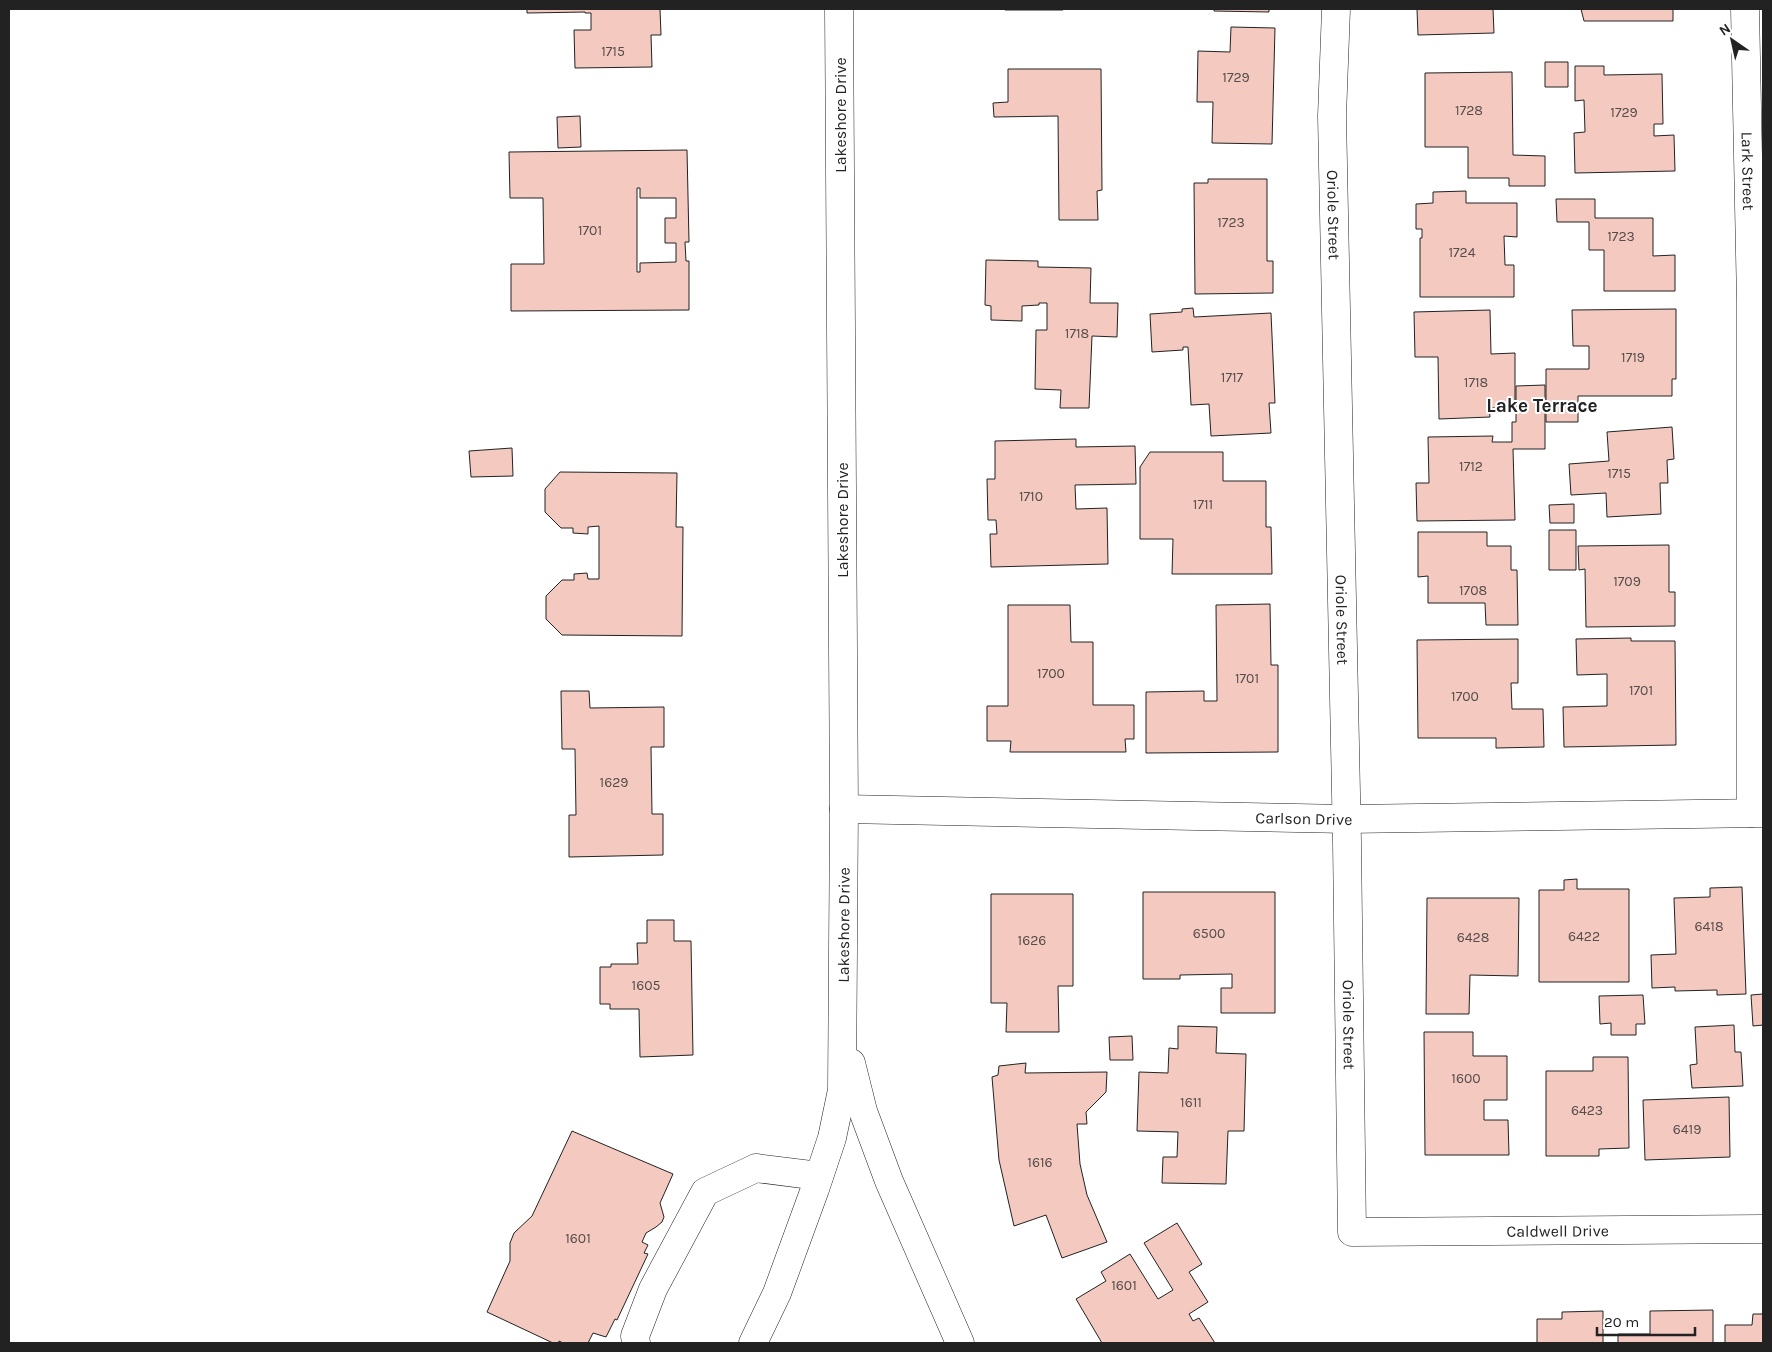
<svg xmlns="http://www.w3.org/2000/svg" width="1772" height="1352" font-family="Karla,sans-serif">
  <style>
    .building { fill: #f3c9c0; stroke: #222; fill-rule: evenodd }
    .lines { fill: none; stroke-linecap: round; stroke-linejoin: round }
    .minor-casing { stroke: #222; stroke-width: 29 }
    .minor { stroke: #fff; stroke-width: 28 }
    .labels { text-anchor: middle; stroke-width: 4; stroke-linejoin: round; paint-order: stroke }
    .number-label { font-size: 14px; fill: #564c4a }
    .street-label { font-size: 16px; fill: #222; stroke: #fff }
    .quarter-label { font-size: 19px; font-weight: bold; fill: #222; stroke: #fff }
  </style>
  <rect width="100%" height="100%" fill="#fff"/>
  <path class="building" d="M527 9H660L661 35H651L652 67 575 68 574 30H591V13H585V12L527 13Z
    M1005 9H1063V10H1005Z
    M1214 9H1269V12L1214 11Z
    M1417 9H1493L1494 33 1418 35Z
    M1581 9H1673V21H1584Z
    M1231 27 1275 28 1272 144 1212 143 1213 102H1197L1198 51 1230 52Z
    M1545 62H1568V87H1545Z
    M1575 66H1604V75L1662 74 1663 124H1654V136L1674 135 1675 171 1575 173 1574 133 1585 132 1584 100 1575 101Z
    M1008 69H1101L1102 190 1097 191 1098 220H1059L1058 116 994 117 993 103 1008 102Z
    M1512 72 1513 155 1545 156V186H1509V178H1468V147H1425V73Z
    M580 116 581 147 558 148 557 117Z
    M687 150 689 242H685L686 261H689V310L511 311V264H544L543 198H510L509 152ZM637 188H640V198H676V218H665V243H676V262L640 263V272H637Z
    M1208 179H1267V261H1273V293L1195 294 1194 183H1208Z
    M1466 191V203H1517V237L1504 236 1505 265H1514V297H1420V238H1422V229H1416V204L1433 203V192Z
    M1556 199H1595V218H1653V256L1675 255V291H1604V250H1589V222H1557Z
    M986 260 1038 261V267L1091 268 1090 303H1118L1117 337 1092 336 1089 408H1060L1061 390 1035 389 1036 330H1047V303H1039V305L1022 306V321L991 320V306L985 305Z
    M1193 308 1194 317 1271 313 1275 403H1269L1271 433 1211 436 1209 404 1191 405 1188 347H1183V350L1152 352 1150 314 1182 312V309Z
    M1676 309V379H1672V396H1578V422H1546V369H1589V346H1573L1572 310Z
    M1490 310 1491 354 1515 353V408H1489L1490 417 1439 419 1438 357H1415L1414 312Z
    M1545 385V449H1513L1515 520 1417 521 1416 483H1429L1428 437 1493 436 1492 442H1512V422H1516V386Z
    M1672 427 1674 459 1667 460 1668 483H1660L1661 514 1607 517 1606 493 1571 495 1569 464 1609 461 1607 432Z
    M1076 439V447L1135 446 1136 484 1075 485 1076 509 1107 508 1108 564 991 567 990 534H997L996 520H988L987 479H995V441Z
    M512 448 513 476 471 477 469 451Z
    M1150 452H1223V481H1266V527H1271L1272 574H1172L1173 539H1140V467Z
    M560 472 677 473 676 527H683L682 636 562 635 546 619V596L562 580H574V574L587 573 588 579H599V526L588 527V534L573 533V528H561L545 512V489Z
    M1574 504V523H1550L1549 505Z
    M1549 530H1576V570H1549Z
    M1418 532H1487V546H1511V570H1517L1518 625H1486L1485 603H1428V576L1418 577Z
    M1669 545V592H1675V626L1586 627 1585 569 1579 570 1578 546Z
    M1270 604 1271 665H1278V752L1146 753V692L1204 691V701H1217L1216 605Z
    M1008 605H1070L1071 642H1093V705H1134V739H1125L1126 752H1010L1011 741H987V706H1008Z
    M1631 638V641H1675L1676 745 1564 747 1563 707 1607 706V674L1577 675 1576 639Z
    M1518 639V683H1511L1512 709H1543L1544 747 1496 748V738H1418L1417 640Z
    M561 691H589L590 708 664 707V747H651L652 814H663V855L569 857V815H576L575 749H562Z
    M1577 879V889H1629V982H1539V890H1564V880Z
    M1742 887 1746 994 1717 995V990L1675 991V987L1652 988 1651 955 1676 954 1674 898 1710 897V888Z
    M1143 892H1275V1013H1221V988H1232V974L1180 975V979H1143Z
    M991 894H1073V986H1058L1059 1032H1006L1007 1003H991Z
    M1427 898H1519L1518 976 1470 975 1469 1014H1426Z
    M647 920H674V941H691L693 1055 640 1057 639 1009H610V1004H600V967H611V964H638L637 943H647Z
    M1763 994V1025L1753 1026 1751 995Z
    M1643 995 1645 1024H1636V1035H1611V1023L1600 1024 1599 996Z
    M1734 1025 1735 1052H1741L1743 1086 1692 1088 1690 1065 1697 1064 1695 1027Z
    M1178 1026 1217 1027 1216 1053 1246 1054 1244 1131H1228L1226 1184 1162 1183 1163 1157H1177L1178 1132 1137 1131 1139 1072 1168 1073 1169 1048 1178 1049Z
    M1424 1032H1473V1056H1507V1100H1484V1120H1508L1509 1155H1425Z
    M1132 1036 1133 1060H1110L1109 1037Z
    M1593 1057H1628L1629 1148 1599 1149V1156H1546V1071H1593Z
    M1026 1063 1025 1073 1107 1072 1106 1092 1086 1112 1087 1124H1077L1080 1164 1087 1195 1107 1242 1062 1258 1046 1215 1014 1226 999 1160 992 1077 998 1075 999 1066Z
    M1729 1097 1730 1157 1645 1160 1643 1100Z
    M572 1131 673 1174 660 1203 664 1217 662 1222 656 1227 646 1233 642 1242 648 1245 644 1253 648 1254 617 1320 615 1319 606 1337 593 1333 588 1343H563L559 1341 558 1343H553L487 1312 510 1261V1243L514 1233 532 1216Z
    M1177 1223 1202 1264 1189 1272 1208 1302 1189 1314 1193 1321 1199 1318 1215 1343H1102L1076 1299 1106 1281 1101 1272 1130 1254 1158 1299 1173 1290 1144 1243Z
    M1713 1310V1343H1618V1334H1650V1311Z
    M1603 1311V1343H1537V1319H1562V1312Z
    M1753 1314H1763V1343H1725V1325H1752Z"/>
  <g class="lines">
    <defs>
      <g id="minor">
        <path id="s1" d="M1336 9 1332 116 1347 842 1352 1232 1763 1229"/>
        <path id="s2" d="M1745 9 1751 302V813"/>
        <path id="s3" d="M844 809 1347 819 1763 813"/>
        <path d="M851 1063 863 1111 889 1181 960 1343"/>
        <path d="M636 1343 635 1336 653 1289 705 1192 756 1168 819 1176"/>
        <path id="s4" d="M753 1343 777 1293 815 1189 832 1138 842 1090 844 809 839 9"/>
      </g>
    </defs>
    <use href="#minor" class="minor-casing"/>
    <use href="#minor" class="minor"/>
  </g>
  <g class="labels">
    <g class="number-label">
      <text x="613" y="56">1715</text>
      <text x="1236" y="82">1729</text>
      <text x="1469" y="115">1728</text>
      <text x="1624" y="117">1729</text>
      <text x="1231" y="227">1723</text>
      <text x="590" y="235">1701</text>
      <text x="1621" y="241">1723</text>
      <text x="1462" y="257">1724</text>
      <text x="1077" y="338">1718</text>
      <text x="1633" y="362">1719</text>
      <text x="1232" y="382">1717</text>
      <text x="1476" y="387">1718</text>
      <text x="1471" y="471">1712</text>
      <text x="1619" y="478">1715</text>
      <text x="1031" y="501">1710</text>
      <text x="1203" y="509">1711</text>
      <text x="1627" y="586">1709</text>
      <text x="1473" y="595">1708</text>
      <text x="1051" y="678">1700</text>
      <text x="1247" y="683">1701</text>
      <text x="1641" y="695">1701</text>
      <text x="1465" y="701">1700</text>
      <text x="614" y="787">1629</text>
      <text x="1709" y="931">6418</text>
      <text x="1209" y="938">6500</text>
      <text x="1584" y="941">6422</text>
      <text x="1473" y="942">6428</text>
      <text x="1032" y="945">1626</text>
      <text x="646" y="990">1605</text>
      <text x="1466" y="1083">1600</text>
      <text x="1191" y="1107">1611</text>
      <text x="1587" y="1115">6423</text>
      <text x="1687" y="1134">6419</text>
      <text x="1040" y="1167">1616</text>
      <text x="578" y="1243">1601</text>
      <text x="1124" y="1290">1601</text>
    </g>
    <g class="street-label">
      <text transform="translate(840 115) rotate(-90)" y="6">Lakeshore Drive</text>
      <text dy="6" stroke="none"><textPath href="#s2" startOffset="162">Lark Street</textPath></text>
      <text dy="6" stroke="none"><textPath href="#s1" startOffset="206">Oriole Street</textPath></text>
      <text transform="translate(842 520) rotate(-90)" y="6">Lakeshore Drive</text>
      <text dy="6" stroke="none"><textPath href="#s1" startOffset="611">Oriole Street</textPath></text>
      <text dy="6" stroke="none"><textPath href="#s3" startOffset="460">Carlson Drive</textPath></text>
      <text dy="6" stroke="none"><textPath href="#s4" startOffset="434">Lakeshore Drive</textPath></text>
      <text dy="6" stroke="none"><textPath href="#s1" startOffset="1016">Oriole Street</textPath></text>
      <text dy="6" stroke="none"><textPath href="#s1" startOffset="1429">Caldwell Drive</textPath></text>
    </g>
    <g class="quarter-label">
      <text x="1542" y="412">Lake Terrace</text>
    </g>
  </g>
  <rect width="1772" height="1352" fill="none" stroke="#222222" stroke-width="20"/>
  <g transform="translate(1732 40) rotate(326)" stroke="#ffffff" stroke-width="4" paint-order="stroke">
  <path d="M0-4L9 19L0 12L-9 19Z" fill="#222222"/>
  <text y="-8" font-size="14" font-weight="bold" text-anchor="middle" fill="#222222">N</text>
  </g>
  <path d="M1597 1327v8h98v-8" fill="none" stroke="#222222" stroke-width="2.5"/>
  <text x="1604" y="1327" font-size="15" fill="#222222" stroke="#ffffff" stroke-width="4" paint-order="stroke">20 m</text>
</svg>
